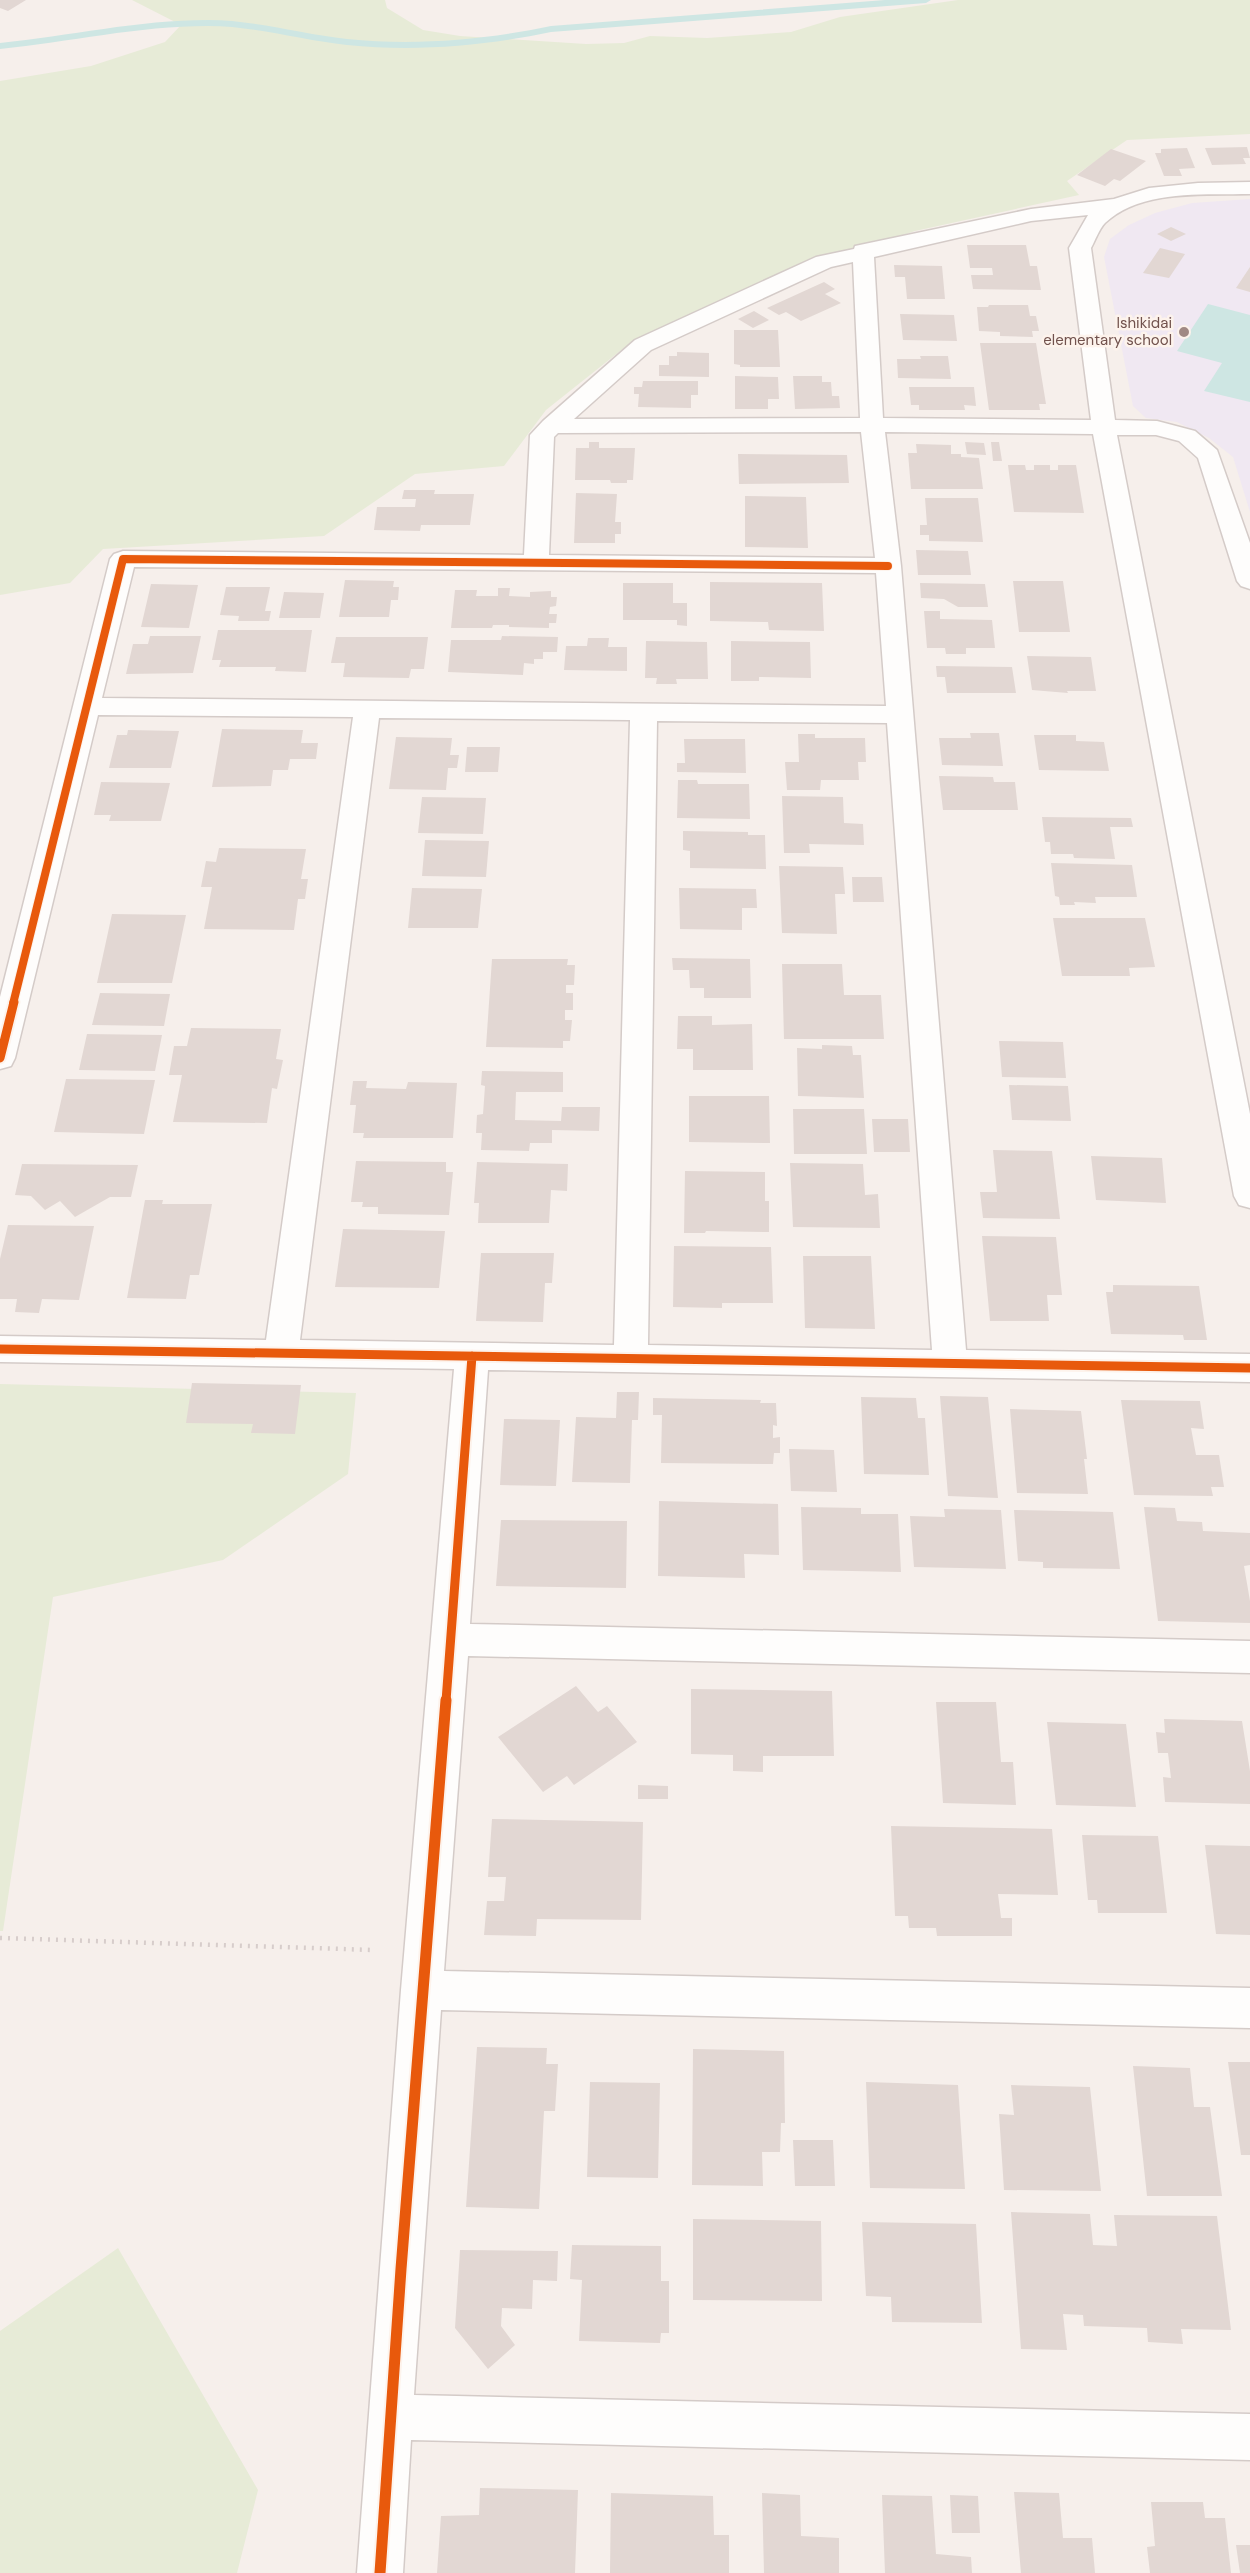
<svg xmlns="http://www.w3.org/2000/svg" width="1250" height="2573" font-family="'DM Sans',sans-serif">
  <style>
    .education { fill: #f0e8f2 }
    .green { fill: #e7ebd7 }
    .water { fill: #cee6e3 }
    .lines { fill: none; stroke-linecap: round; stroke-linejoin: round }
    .stream { fill: #cee6e3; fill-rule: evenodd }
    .building { fill: #e2d7d3 }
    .minor-casing { stroke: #d4cbc8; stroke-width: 3 }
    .path { stroke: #d7cdcb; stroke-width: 4.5; stroke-dasharray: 2 6; stroke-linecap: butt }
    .minor { fill: #fefdfc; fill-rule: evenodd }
    .cycleway-far2-casing { stroke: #fdf3ec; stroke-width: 10 }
    .cycleway-far1-casing { stroke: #fdf3ec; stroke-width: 13 }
    .cycleway-casing { stroke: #fdf3ec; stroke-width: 15 }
    .cycleway-far2 { stroke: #e8590c; stroke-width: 8 }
    .cycleway-far1 { stroke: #e8590c; stroke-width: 9 }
    .cycleway { stroke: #e8590c; stroke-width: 11 }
    .poi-dot { fill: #a08984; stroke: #fdf3ec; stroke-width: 2 }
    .labels { text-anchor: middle; stroke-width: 5; stroke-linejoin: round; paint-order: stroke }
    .far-poi-label { font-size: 15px; fill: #71524d; stroke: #fdf3ec; text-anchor: end }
  </style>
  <rect width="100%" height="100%" fill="#f6efeb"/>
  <path class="education" d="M1250 199V512L1233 457 1209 438 1177 422 1146 418 1133 406 1104 257 1110 239 1129 225 1155 213 1192 203Z"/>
  <path class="green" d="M132 0H385L387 8 423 30 460 36 586 44 624 43 650 36 707 38 791 32 840 17 958 0H1250V134L1127 140 1067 181 1079 195 915 231 777 278 634 340 546 410 504 466 415 474 324 536 103 549 70 583 0 595V81L91 66 165 42 181 25Z
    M0 1384 356 1393 348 1474 223 1560 53 1597 3 1931H0Z
    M118 2248 258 2490 237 2573H0V2331Z"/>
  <path class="water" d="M1208 304 1250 315V402L1204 391 1222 363 1177 351Z"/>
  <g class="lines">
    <path class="stream" d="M885 0H931L926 3 551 32C485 46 415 52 347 45 301 40 255 26 208 26 138 26 69 42 0 49V43C69 36 138 20 208 20 255 20 301 34 347 39 415 46 485 40 551 26Z"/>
  </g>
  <path class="building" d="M0 0H26L8 11 0 8Z
    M1247 147 1250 158H1243L1246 164 1212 165 1205 148Z
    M1187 148 1195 168 1179 169 1182 176H1164L1155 153H1161V149Z
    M1111 149 1146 161 1120 181 1114 179 1105 186 1077 175Z
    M1171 227 1186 234 1171 241 1157 234Z
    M967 245H1026L1030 266H1037L1041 290 973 289 971 275H993L992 268H970Z
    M1160 248 1185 254 1169 278 1143 273Z
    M894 265 942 266 945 299H907L905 277H895Z
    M1250 267V292L1236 288Z
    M824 282 835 289 825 294 841 303 801 321 786 312 779 315 767 308Z
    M989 305H1028L1030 316H1036L1039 331H1032L1033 337 1000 336V332L979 331 977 307H988Z
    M754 311 769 320 753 328 738 319Z
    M900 314 954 315 957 341 903 340Z
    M734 330H778L780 367H740V365L734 364Z
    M980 343H1036L1046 404H1039L1040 410H989Z
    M677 352 709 353V377L659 376V365H669V356H677Z
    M920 356H948L951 379 898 378 897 359H921Z
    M735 376 778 377 779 399H768V409H735Z
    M793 376H822V382H831L832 396H839L840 408 795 409Z
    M643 381H698V395H691V408L638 407 639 394H634V387H642Z
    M909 387H974L976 406 964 405 965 410H919V405H911Z
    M589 442H599V448H635L633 480H627V483H611L610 480H575L576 448H589Z
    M965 442 984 443 986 455 967 454Z
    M991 442H999L1002 461H993Z
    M916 444 951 445V454H961V457L979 458 983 489H911L908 453H917Z
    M738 454 847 455 849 483 739 484Z
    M1008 465H1025L1026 470H1034V465H1050V470H1058V465H1076L1084 513 1014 512Z
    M404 490H435L434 494H474L470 525H421L420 531 374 530 377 507H415L416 499H402Z
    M576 493 617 494 615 522H621V534H615V543H574Z
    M745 496 806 497 808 548 745 547Z
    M925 498H978L983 542 929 541V535H920V525H927Z
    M916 550 968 551 971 575H918Z
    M345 580 394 581 393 587H399L398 600H391L389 617H339Z
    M1013 581H1063L1070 632H1019Z
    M710 582 822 583 824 631 769 630 768 622 710 621Z
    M623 583H673V603H687V626L677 625V620H623Z
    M920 583 985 584 988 607H958L944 599 921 598Z
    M151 584 198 585 189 628 141 627Z
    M226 587H270L265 611H271L269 621H238L239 616 220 615Z
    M498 588H510L509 596 530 597V592L551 591V597H557L556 606 550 607 549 614H557L556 623H549V628L509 627V625H493L492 628H451L455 590H477L476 596H498Z
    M284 592 324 593 320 618H279Z
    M924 611H940V619L992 620 995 648H966V654H946L945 648H927Z
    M218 630H312L306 672 275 671 276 667H219L221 660H212Z
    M150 636H201L193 673 126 674 133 644H148Z
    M502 636 558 637 557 652H543V659H534V664L524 663 523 675 448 672 451 640H501Z
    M336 637H428L424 669H411L409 678 343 677 345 663H331Z
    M588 638H609L608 647H627V671L564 670 566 646H587Z
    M646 641 707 642 708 679H676L677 684H656L657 678H645Z
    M731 641 810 642 811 678 759 677V681H731Z
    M1027 656 1091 657 1096 691H1067L1068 693 1032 690Z
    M936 666 1012 667 1016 693H947L945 677H937Z
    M222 729 303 730 301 743H318L316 759H290L288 770H273L271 786 212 787Z
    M128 730 179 731 171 768H109L117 735H127Z
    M970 733H999L1003 766 942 765 939 738H971Z
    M798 734H815V738H865L866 762H858L859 780H821L820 790H787L785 762H799Z
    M1034 735H1076V741L1104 742 1109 771 1039 770Z
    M396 737 452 738 450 755H459L457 768H448L446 790 389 789Z
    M684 739H745L746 773 677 772V763H685Z
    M467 747H500L498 772H465Z
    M939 776 993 777 994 782H1015L1018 810H943Z
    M678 780H697L698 784H749L750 819 677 818Z
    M101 782 170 783 161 821H109L111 815H94Z
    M782 796 843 797 844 823 863 824 864 845 809 844 810 853H784Z
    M422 797 486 798 483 834 418 833Z
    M1042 817 1131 818 1133 827H1110L1115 859 1074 858 1073 854H1051L1050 842H1045Z
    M683 831 748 832V835H765L766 869 690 868V851L683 850Z
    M425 840 489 841 486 877 422 876Z
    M219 848 306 849 301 879H308L305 899H298L294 930 204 929 212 887H201L206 861 216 862Z
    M1051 863 1132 865 1137 897H1095L1096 903 1074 902 1075 905H1060L1059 897 1055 896Z
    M779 866 843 867 845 894H835L837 934 782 933Z
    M852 877H882L884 902H853Z
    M412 888 482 889 478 928H408Z
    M679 888 756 889 757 908H742V930L680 929Z
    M112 914 186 915 172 983H97Z
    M1053 918H1145L1155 967 1129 968 1130 976H1062Z
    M672 958 750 959 751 998H704V988H690L689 970H673Z
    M492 959H568L567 965H575L574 985H566V993H573V1010H565V1020H572L570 1041H563V1048L486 1047Z
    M782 964H842L844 995H881L884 1039H784Z
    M100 993 170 994 164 1026 92 1025Z
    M678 1016H712V1025L752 1024 753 1070H693V1049H677Z
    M191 1028 281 1029 276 1059 283 1060 277 1089 272 1088 267 1123 173 1122 182 1075H169L174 1046H187Z
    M87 1034 162 1035 155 1071 79 1070Z
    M999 1041 1063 1042 1066 1078 1002 1077Z
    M822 1045 852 1046 853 1055H861L864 1098 798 1096 797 1048 822 1049Z
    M482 1071 563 1072V1092H516L515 1120 561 1121 562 1107H600L599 1131 552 1130V1143H530L529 1151 481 1150 482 1133H476L477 1115 483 1114 485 1086 481 1085Z
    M66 1079 155 1080 144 1134 54 1132Z
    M353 1081H367L366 1088 406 1089 408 1082 457 1083 453 1138H363L364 1133H353L356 1105H350Z
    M1009 1085 1068 1086 1071 1121 1012 1120Z
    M689 1096H769L770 1143 689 1142Z
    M793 1109H864L867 1154H794Z
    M872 1119H908L910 1152H874Z
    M993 1150 1052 1151 1060 1219 983 1218 980 1192H997Z
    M1091 1156 1162 1158 1166 1203 1096 1200Z
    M356 1161 446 1162V1172H453L449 1215 378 1214V1207H362L363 1202H351Z
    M477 1162 568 1164 567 1191 551 1190 549 1223H478L479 1203H474Z
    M790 1163 863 1164 865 1195 878 1194 880 1228 793 1227Z
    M22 1164 138 1165 131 1197H110L75 1217 60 1201 45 1210 31 1196 15 1195Z
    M685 1171 765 1172V1201H769V1232L706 1231 705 1233H684Z
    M145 1200H163L162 1204H212L199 1275H190L186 1299 127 1298Z
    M8 1225 94 1226 79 1300 42 1299 39 1313 15 1312 17 1299H0V1259Z
    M343 1229 445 1231 439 1288 335 1287Z
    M982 1236 1056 1237 1062 1295H1047L1049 1321H990Z
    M674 1246 771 1247 773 1303H722V1308L673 1307Z
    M481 1253H554L552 1283H545L543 1322 476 1321Z
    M803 1256H871L875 1329 805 1328Z
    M1113 1285 1199 1286 1207 1340H1184L1183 1335 1111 1334 1106 1292H1113Z
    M192 1383 301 1385 295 1434 251 1433 253 1424 186 1423Z
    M617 1392H639L638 1420H632L630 1483 572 1482 576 1417 616 1418Z
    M940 1396 988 1397 998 1498 948 1496Z
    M861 1397 916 1398 918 1418H925L929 1475 864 1474Z
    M653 1398 761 1400 760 1403H776L777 1426 773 1425V1438L780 1437V1453H774L773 1464 661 1463 662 1415H653Z
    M1121 1400 1200 1401 1204 1429 1191 1428 1196 1455H1219L1224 1487H1211L1213 1496 1134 1495Z
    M1010 1409 1081 1411 1087 1459H1084L1088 1494 1017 1493Z
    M504 1419 560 1420 556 1486 500 1485Z
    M789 1449 834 1450 837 1492 791 1491Z
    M659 1501 778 1504 779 1555 744 1554 745 1578 658 1576Z
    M801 1507 861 1508V1514H898L901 1572 803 1570Z
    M1144 1507 1175 1508 1177 1521 1202 1522 1203 1531 1250 1533V1565L1244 1566 1250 1601V1623L1158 1621Z
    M944 1509 1001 1510 1006 1569 914 1567 910 1516 945 1517Z
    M1014 1510 1113 1512 1120 1569 1043 1568V1562L1018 1561Z
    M501 1520 627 1521 626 1588 496 1586Z
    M576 1686 598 1712 607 1706 637 1742 574 1785 567 1776 543 1792 498 1737Z
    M691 1689 832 1691 834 1756H763V1772L733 1771V1755L691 1754Z
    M936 1702H996L1001 1762H1013L1016 1805 943 1803Z
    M1164 1719 1242 1721 1250 1771V1804L1165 1802 1163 1777 1171 1778 1168 1753H1158L1156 1732 1165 1733Z
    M1047 1722 1126 1724 1136 1807 1056 1805Z
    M638 1785 668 1786V1799H638Z
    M492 1819 643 1822 641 1920 537 1919 536 1936 484 1935 487 1901H504L506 1877H488Z
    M891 1826 1052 1829 1058 1895 998 1894 1001 1918H1012V1936H937L936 1928H909L908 1916H895Z
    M1082 1835 1158 1836 1167 1913H1098L1097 1900H1088Z
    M1205 1845 1250 1846V1935L1216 1934Z
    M477 2047 547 2048 546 2064H558L555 2111H544L539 2209 466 2207Z
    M693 2049 784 2051 785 2123H781L780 2152H762L763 2186 692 2185Z
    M1228 2062H1250V2155H1241Z
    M1133 2066 1190 2068 1194 2107H1210L1222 2196H1147Z
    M590 2082 660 2083 658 2178 587 2177Z
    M866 2082 958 2085 965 2189 870 2188Z
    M1011 2085 1090 2087 1101 2191 1004 2190 999 2114 1014 2115Z
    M793 2140H833L835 2186H795Z
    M1011 2212 1090 2214 1093 2245 1117 2246 1114 2215 1217 2216 1231 2330 1181 2329 1183 2344 1148 2342 1147 2328 1084 2326 1083 2315 1063 2314 1067 2350 1021 2349Z
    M693 2219 821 2221 822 2301 693 2300Z
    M862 2222 976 2224 982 2323 892 2322 891 2297 866 2296Z
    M572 2245 661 2246V2281H669V2333H661L660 2343 579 2341 582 2280 570 2279Z
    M460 2250 558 2251 557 2281 533 2280 532 2309 502 2308 501 2326 515 2345 488 2369 455 2328Z
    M480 2488 578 2490 575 2573H437L441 2516 479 2515Z
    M1014 2492 1059 2493 1063 2538H1092L1095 2573H1021Z
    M611 2493 713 2496 714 2535H729V2573H610Z
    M762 2493 800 2495 801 2536 839 2538V2573H764Z
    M882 2495 932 2496 936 2554 971 2557 972 2573H885Z
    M950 2495 978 2496 980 2533H952Z
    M1151 2502H1203L1205 2518H1225L1231 2573H1150L1147 2547 1155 2546Z
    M1236 2545H1250V2573H1240Z"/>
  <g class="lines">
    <defs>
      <path id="minor" d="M1250 182V194C1204 195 1141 189 1105 223 1099 229 1095 241 1091 248L1115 420 1157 421 1195 431 1217 450 1250 543V589L1241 586 1237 581 1198 458 1179 441 1156 435H1117L1250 1114V1208L1239 1205 1234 1196 1093 434 885 432 901 566 966 1350 1250 1354V1382L488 1370 470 1624 1250 1641V1673L468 1656 444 1971 1250 1988V2028L441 2010 414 2395 1250 2414V2460L411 2440 403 2573H357L401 1990 454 1369 0 1362V1336L266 1340 353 717 98 715 15 1058 11 1066 0 1069V997L110 559 114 554 123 551 524 555 530 435 543 421 635 340 816 257 854 249 855 246 1031 209 1114 199 1149 188 1198 183ZM1088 215 1069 248 1091 420 883 418 874 257 1031 221ZM853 262 860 418 574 419 651 350 831 267ZM861 432 875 558 549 555 554 437 558 433ZM134 567 876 573 886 706 102 698ZM379 718 630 720 614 1345 300 1340ZM657 721 887 723 932 1350 648 1345Z"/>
    </defs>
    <use href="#minor" class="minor-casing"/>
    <path class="path" d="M0 1938 373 1950"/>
    <use href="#minor" class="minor"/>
    <defs>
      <path id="cycleway-far2" d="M13 1004 123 559 888 566"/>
      <path id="cycleway-far1" d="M0 1058 14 1002
        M0 1349 1250 1368
        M446 1701 472 1356"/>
      <path id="cycleway" d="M380 2573 401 2269 446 1700"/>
    </defs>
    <use href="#cycleway-far2" class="cycleway-far2-casing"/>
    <use href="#cycleway-far1" class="cycleway-far1-casing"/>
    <use href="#cycleway" class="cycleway-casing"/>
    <use href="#cycleway-far2" class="cycleway-far2"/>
    <use href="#cycleway-far1" class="cycleway-far1"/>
    <use href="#cycleway" class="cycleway"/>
  </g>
  <circle class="poi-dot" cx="1184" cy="332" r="6"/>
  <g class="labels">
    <g class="far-poi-label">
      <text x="1172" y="328">Ishikidai<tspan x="1172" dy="17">elementary school</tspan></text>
    </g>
  </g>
</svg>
